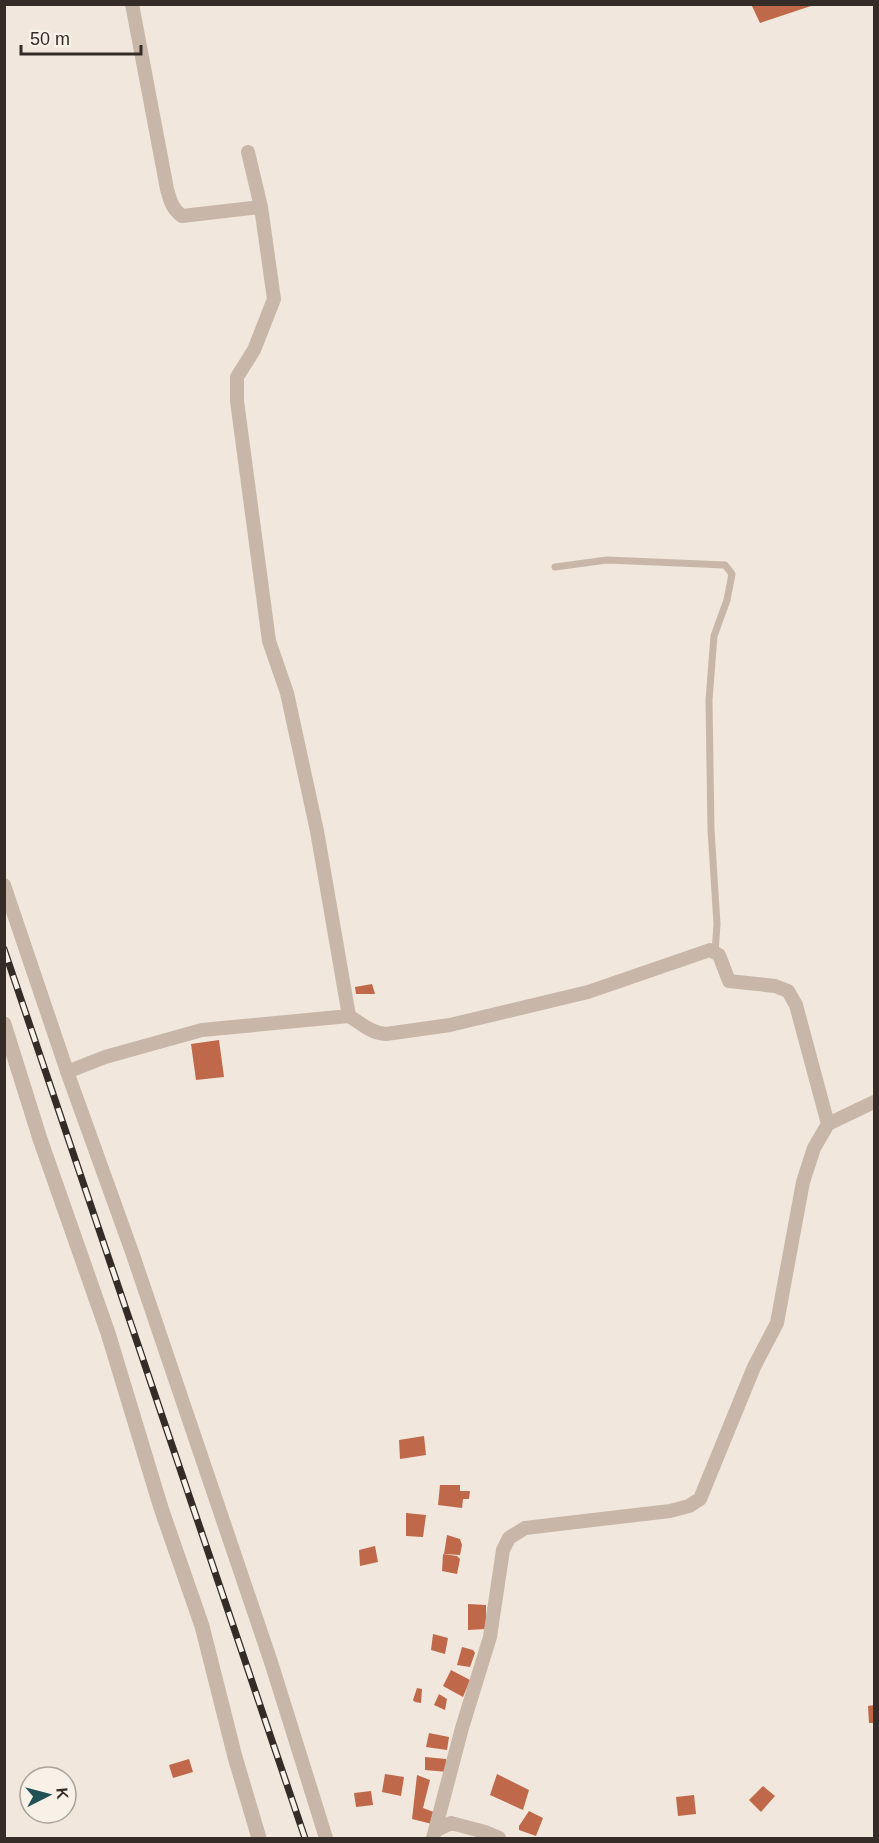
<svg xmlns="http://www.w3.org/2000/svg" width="879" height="1843" font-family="Arial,sans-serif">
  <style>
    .building { fill: #c0684a }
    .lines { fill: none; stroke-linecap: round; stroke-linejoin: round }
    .service { stroke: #c8b7a8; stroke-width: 7 }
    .minor { stroke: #c8b7a8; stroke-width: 14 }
    .tertiary { stroke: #c8b7a8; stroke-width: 15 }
    .rail-casing { stroke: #352c28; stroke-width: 7 }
    .rail { stroke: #f8f1e8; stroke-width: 4.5; stroke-dasharray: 14; stroke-linecap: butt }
  </style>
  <rect width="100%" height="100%" fill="#f1e7dc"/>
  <path class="building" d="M751 4H814V5L760 23Z
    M372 984 375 994H356L355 987Z
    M219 1040 224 1077 196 1080 191 1044Z
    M424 1436 426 1455 400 1459 399 1440Z
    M440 1485H460V1491H470L469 1499H463L462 1508 438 1505Z
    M406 1513 426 1515 423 1537 406 1536Z
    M447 1535 460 1539 462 1545 460 1555 444 1554Z
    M375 1546 378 1562 360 1566 359 1550Z
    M443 1554 457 1556 460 1559 457 1574 442 1571Z
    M468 1604 486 1605V1629L468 1630Z
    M433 1634 448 1638 445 1654 431 1650Z
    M462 1647 473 1650 475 1653 470 1667 457 1665Z
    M451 1670 470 1680 463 1697 443 1686Z
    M417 1688 422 1689 421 1703 415 1702 413 1700Z
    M439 1694 447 1699 445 1710 434 1705Z
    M874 1705V1723H869L868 1706Z
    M429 1733 449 1737 447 1750 426 1747Z
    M425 1757 446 1759 448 1772 425 1770Z
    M189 1759 193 1772 173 1778 169 1765Z
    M385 1774 404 1777 401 1796 382 1792Z
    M497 1774 529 1790 523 1810 490 1795Z
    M417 1775 430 1780 423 1808 439 1814 436 1825 412 1819Z
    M763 1786 775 1796 761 1812 749 1800Z
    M371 1791 373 1805 356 1807 354 1793Z
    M694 1795 696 1814 678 1816 676 1797Z
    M529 1811 543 1818 536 1836 519 1830V1826Z"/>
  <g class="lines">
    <path class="service" d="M555 567 607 560 725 565 732 574 727 600 714 636 709 700 711 830 717 924 715 953"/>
    <path class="minor" d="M132 4 167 189C170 200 172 209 182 216L261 207
      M248 152 261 207 274 299 254 350 237 377V401L269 641 287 693 317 831 349 1016
      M4 885 69 1077 132 1252 271 1662 326 1838
      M67 1072 105 1057 202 1030 349 1016C362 1024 371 1033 386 1034L450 1025 588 992 710 950 719 955 729 981 775 986 788 991 796 1005 828 1124
      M435 1831 451 1823 485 1832 499 1838
      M433 1838 462 1728 490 1637 503 1550 509 1538 525 1528 670 1511 689 1506 700 1499 754 1367 777 1323 803 1182 814 1148 828 1124 874 1102"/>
    <path class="tertiary" d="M4 1024 40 1139 108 1333 161 1508 202 1626 235 1757 259 1838"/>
    <defs>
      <path id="rail" d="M4 949 305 1838"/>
    </defs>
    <use href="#rail" class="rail-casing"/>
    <use href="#rail" class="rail"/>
  </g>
  <rect width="879" height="1843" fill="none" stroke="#352c28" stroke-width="12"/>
  <g transform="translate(48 1795) rotate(84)"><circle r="28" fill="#f8f1e8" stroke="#aaa29b" stroke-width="1.5"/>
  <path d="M0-4.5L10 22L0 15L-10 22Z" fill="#1f5155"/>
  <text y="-9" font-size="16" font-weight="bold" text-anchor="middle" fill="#352c28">K</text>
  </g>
  <path d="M21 45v9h120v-9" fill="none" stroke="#352c28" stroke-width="3"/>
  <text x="30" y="45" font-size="18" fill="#352c28" stroke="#f8f1e8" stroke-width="4.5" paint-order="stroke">50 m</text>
</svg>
